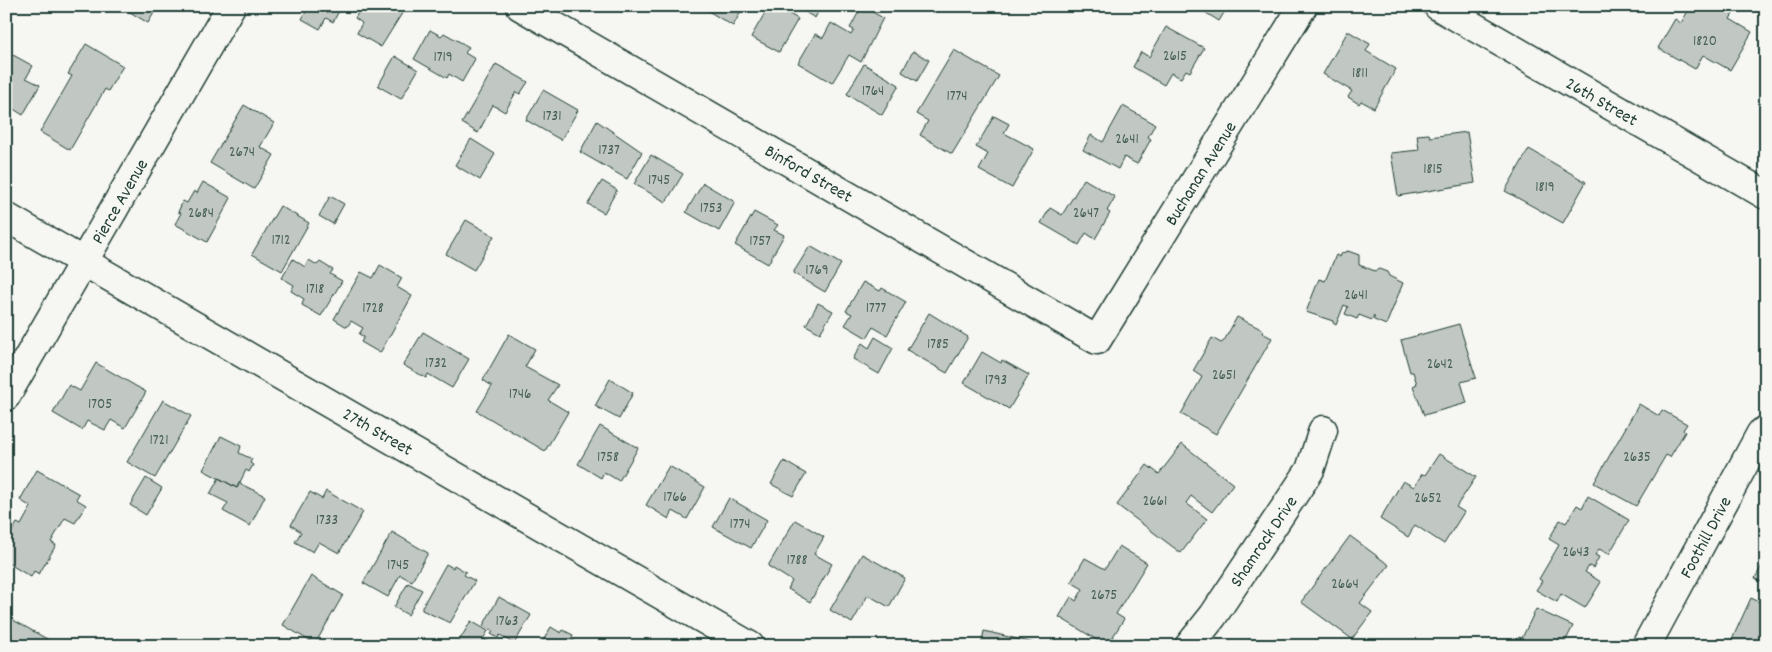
<svg xmlns="http://www.w3.org/2000/svg" width="1772" height="652" font-family="Dekko,sans-serif">
  <style>
    .building { fill: #c1c8c3; stroke: #1f3d34 }
    .lines { fill: none; stroke-linecap: round; stroke-linejoin: round }
    .street-casing { stroke: #1f3d34; stroke-width: 31 }
    .street { stroke: #f6f6f2; stroke-width: 28 }
    .labels { text-anchor: middle; stroke-width: 4; stroke-linejoin: round; paint-order: stroke }
    .number-label { font-size: 15px; fill: #486058 }
    .street-label { font-size: 18px; fill: #1f3d34; stroke: #f6f6f2 }
  </style>
  <rect width="100%" height="100%" fill="#f6f6f2"/>
  <filter id="ink" filterUnits="userSpaceOnUse"><feTurbulence type="fractalNoise" baseFrequency=".02" numOctaves="2"/><feDisplacementMap in="SourceGraphic" scale="10" xChannelSelector="R" yChannelSelector="G"/><feConvolveMatrix kernelMatrix="1 2 1 2 8 2 1 2 1" color-interpolation-filters="sRGB"/></filter>
  <g filter="url(#ink)">
    <path class="building" d="M120 6H158L148 23Z
      M305 6H341V7L333 22 326 18 320 29 302 19 308 8Z
      M362 6H398L404 10 381 47 357 33 362 23 355 18Z
      M700 6H744L733 26Z
      M769 6H776L798 19 779 52 751 37Z
      M801 6H821L815 18 800 9Z
      M862 6 883 18 861 62 849 55 832 83 798 63 815 34 823 38 831 23 851 35 854 30 850 28Z
      M1195 6H1228L1219 21Z
      M1691 6H1731L1736 9 1730 19 1752 32 1730 70 1703 55 1695 69 1658 48 1675 19 1681 23Z
      M1166 27 1204 48 1190 72 1186 70 1181 78 1171 73 1164 85 1133 67 1141 52 1149 57Z
      M430 30 441 36 444 33 469 47 465 53 475 59 462 82 449 74 447 78 414 59Z
      M1348 31 1370 44 1366 51 1396 69 1374 108 1361 101 1359 104 1348 97 1352 91 1323 74Z
      M86 44 123 66 108 91 105 89 70 150 40 132 72 76 68 74Z
      M954 50 999 76 952 154 920 135 928 121 916 114Z
      M913 51 929 60 917 81 902 72Z
      M13 55 33 66 26 78 40 85 23 115 12 108 10 111 6 110V62Z
      M395 56 418 70 401 99 378 86Z
      M496 64 528 82 520 94 516 92 505 112 493 105 478 133 462 123Z
      M864 64 899 85 882 115 847 94Z
      M543 90 578 110 561 140 526 120Z
      M244 105 274 123 260 147 274 155 254 189 210 163Z
      M1123 106 1155 124 1148 137 1151 139 1137 164 1124 157 1118 169 1083 150 1091 135 1103 142Z
      M994 116 1009 124 1004 133 1034 149 1012 188 979 170 988 154 976 147Z
      M597 121 642 152 627 179 580 152Z
      M1467 132 1475 183 1398 196 1391 153 1419 150 1417 135 1429 134 1430 137Z
      M471 139 495 154 480 180 455 165Z
      M1529 149 1586 182 1563 223 1505 191Z
      M651 155 683 174 666 202 634 184Z
      M1084 179 1115 197 1107 211 1110 213 1095 239 1086 233 1079 245 1041 223 1050 208 1062 215Z
      M602 181 617 190 604 213 588 204Z
      M203 182 231 198 207 242 175 224 181 213 178 212 183 201 187 203 194 191 197 193Z
      M703 183 735 202 719 231 686 212Z
      M330 196 344 204 333 224 319 216Z
      M280 206 309 223 282 271 252 254Z
      M754 212 778 225 774 230 784 235 768 264 735 245Z
      M466 220 494 236 474 270 446 254Z
      M810 246 841 264 825 292 793 273Z
      M1348 251 1359 255V265L1375 271 1379 269 1387 272 1389 276 1403 283 1386 325 1374 320V315L1372 320 1359 315 1357 319 1345 314 1348 307 1344 305 1336 325 1333 323V321L1306 312 1319 279 1325 281 1336 255 1340 257 1342 253Z
      M293 259 305 267 309 260 317 265 320 262 333 270 330 274 342 281 321 316 302 305 304 299 291 291 294 285 282 278Z
      M380 265 402 278 397 287 412 296 380 353 361 342 364 337 359 334 363 328 351 321 347 327 334 319 361 272 373 278Z
      M863 282 880 291 882 288 906 302 887 335 873 327 867 338 845 325 852 314 846 311Z
      M818 303 833 311 820 333 806 325Z
      M929 313 968 337 947 373 907 350Z
      M1237 317 1263 330 1262 333 1272 338 1216 434 1181 414 1202 377 1193 371 1212 338 1221 343 1224 341Z
      M1459 324 1476 378 1461 382 1467 403 1424 415 1413 386 1417 384 1413 372H1410L1401 340Z
      M423 332 469 359 452 388 428 374 426 378 403 365Z
      M509 334 535 349 525 367 558 385 548 400 568 412 545 451 477 411 492 386 483 380Z
      M875 337 893 348 879 374 853 359 862 343 869 348Z
      M982 352 1001 363 1002 360 1029 375 1009 409 964 383Z
      M96 363 146 392 125 428 111 420 105 430 87 421 82 430 53 413 69 385 80 391Z
      M610 379 633 393 619 419 595 406Z
      M163 400 191 416 155 478 127 462Z
      M1639 404 1659 416 1662 410 1687 424 1683 430 1685 432 1670 457 1666 455 1636 506 1594 483Z
      M600 426 638 448 619 481 604 472 601 478 578 464Z
      M221 436 241 446 239 453 252 459 250 463 253 465 249 472 246 470 237 488 203 470Z
      M1182 444 1233 484 1212 512 1191 496 1186 503 1207 519 1181 553 1117 505 1147 465 1159 474Z
      M1439 454 1476 477 1456 507 1464 512 1444 544 1415 525 1408 537 1380 519 1403 481 1414 487 1422 474 1425 475Z
      M784 461 806 474 793 496 771 484Z
      M669 466 705 487 687 519 673 511 669 519 646 505Z
      M37 470 79 494 76 499 86 505 75 523 65 518 51 542 56 545 39 574 34 571 31 577 6 562V540L17 523 21 525 31 507 20 500Z
      M146 478 162 488 146 515 130 505Z
      M219 478 237 488 239 483 265 496 250 526 223 511 228 503 210 494Z
      M326 491 363 512 339 553 319 542 313 552 295 542 301 532 291 525 310 492 322 499Z
      M1588 496 1629 520 1609 554 1599 549 1595 555 1599 557 1593 568 1589 566 1585 572 1601 582 1585 608 1561 594 1557 602 1536 590 1542 581 1539 579 1559 545 1549 539 1560 520 1566 523 1577 505 1582 508Z
      M729 498 767 520 751 548 713 527Z
      M795 520 824 537 814 554 832 564 810 602 788 589 792 581 768 566Z
      M392 532 428 553 412 581 400 575 388 597 363 583Z
      M1350 536 1389 565 1360 603 1372 612 1352 639 1301 602Z
      M1119 546 1147 563 1116 614 1124 619 1107 646 1059 617 1071 597 1076 601 1083 589 1071 582 1085 558 1105 569Z
      M862 554 905 578 889 607 868 595 852 623 830 610Z
      M1766 559V585L1755 578Z
      M446 564 453 568 454 565 466 572 464 575 475 581 450 623 422 610V607Z
      M311 576 343 595 315 644 283 625Z
      M408 583 422 590 408 615 394 607Z
      M499 597 531 615 514 644 500 635 498 638 491 634 493 631 483 626Z
      M1751 598 1766 605V646H1729Z
      M1536 609 1573 626 1563 646H1515L1519 637 1522 638Z
      M6 616 47 639 44 646H6Z
      M471 621 488 631 483 639 491 643 489 646H456Z
      M551 627 561 633 563 630 573 635 571 639 581 646H540Z
      M984 631 1034 643V646H981Z
      M1275 638 1288 646H1270Z"/>
    <g class="lines">
      <defs>
        <path id="street" d="M520 6 1097 340 1303 6
          M1438 6 1766 195
          M6 217 750 646
          M6 396 231 6
          M1189 646 1213 616 1310 470 1323 430
          M1646 646 1761 433 1766 430"/>
      </defs>
      <use href="#street" class="street-casing"/>
      <use href="#street" class="street"/>
    </g>
  </g>
  <g class="labels">
    <g class="number-label">
      <text x="1705" y="45">1820</text>
      <text x="1175" y="60">2615</text>
      <text x="443" y="61">1719</text>
      <text x="1360" y="77">1811</text>
      <text x="873" y="95">1764</text>
      <text x="957" y="100">1774</text>
      <text x="552" y="120">1731</text>
      <text x="1127" y="143">2641</text>
      <text x="609" y="154">1737</text>
      <text x="242" y="156">2674</text>
      <text x="1433" y="173">1815</text>
      <text x="659" y="184">1745</text>
      <text x="1545" y="191">1819</text>
      <text x="711" y="212">1753</text>
      <text x="201" y="217">2684</text>
      <text x="1086" y="217">2647</text>
      <text x="281" y="244">1712</text>
      <text x="760" y="245">1757</text>
      <text x="817" y="274">1769</text>
      <text x="315" y="293">1718</text>
      <text x="1356" y="299">2641</text>
      <text x="373" y="312">1728</text>
      <text x="876" y="312">1777</text>
      <text x="938" y="348">1785</text>
      <text x="436" y="367">1732</text>
      <text x="1440" y="368">2642</text>
      <text x="1224" y="379">2651</text>
      <text x="996" y="384">1793</text>
      <text x="520" y="398">1746</text>
      <text x="100" y="408">1705</text>
      <text x="159" y="444">1721</text>
      <text x="608" y="461">1758</text>
      <text x="1637" y="461">2635</text>
      <text x="675" y="501">1766</text>
      <text x="1428" y="502">2652</text>
      <text x="1155" y="505">2661</text>
      <text x="327" y="524">1733</text>
      <text x="740" y="528">1774</text>
      <text x="1576" y="556">2643</text>
      <text x="797" y="564">1788</text>
      <text x="398" y="569">1745</text>
      <text x="1345" y="588">2664</text>
      <text x="1104" y="599">2675</text>
      <text x="507" y="625">1763</text>
    </g>
    <g class="street-label">
      <text transform="translate(1602 101) rotate(30)" y="6">26th Street</text>
      <text transform="translate(809 173) rotate(30)" y="6">Binford Street</text>
      <text transform="translate(1200 173) rotate(-58)" y="6">Buchanan Avenue</text>
      <text transform="translate(119 201) rotate(-60)" y="6">Pierce Avenue</text>
      <text transform="translate(378 431) rotate(30)" y="6">27th Street</text>
      <text transform="translate(1705 537) rotate(-62)" y="6">Foothill Drive</text>
      <text transform="translate(1263 541) rotate(-56)" y="6">Shamrock Drive</text>
    </g>
  </g>
  <rect width="1772" height="652" fill="none" stroke="#f6f6f2" stroke-width="25"/>
  <rect x="12" y="12" width="1747" height="627" fill="none" stroke="#1f3d34" stroke-width="2" filter="url(#ink)"/>
</svg>
